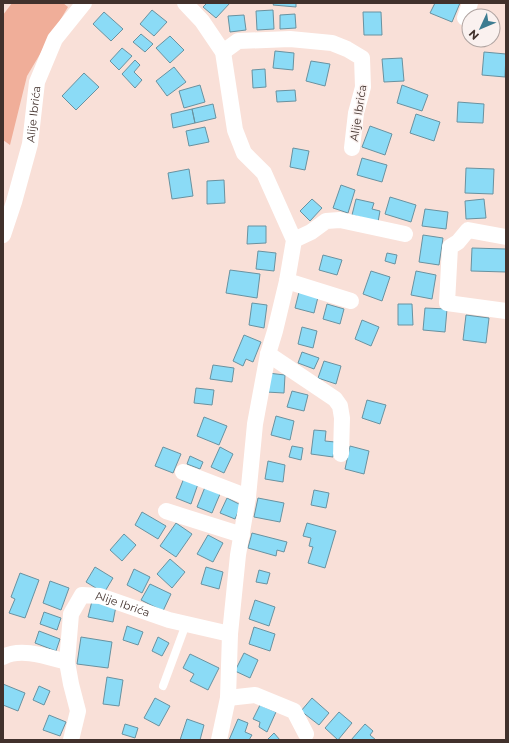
<svg xmlns="http://www.w3.org/2000/svg" width="509" height="743" font-family="Montserrat,sans-serif">
  <style>
    .green { fill: #f0ae99 }
    .building { fill: #8bdbf6; stroke: #6992a0 }
    .lines { fill: none; stroke-linecap: round; stroke-linejoin: round }
    .service { stroke: #fff; stroke-width: 8 }
    .minor { stroke: #fff; stroke-width: 16 }
    .labels { text-anchor: middle; stroke-width: 3; stroke-linejoin: round; paint-order: stroke }
    .street-label { font-size: 11px; fill: #41312c; stroke: #faf1ef }
  </style>
  <rect width="100%" height="100%" fill="#f9e0d8"/>
  <path class="green" d="M12 3H63L68 7 27 76 10 145 3 140V15Z"/>
  <path class="building" d="M207 3H230L216 18 203 7Z
    M274 3H296V7L273 5Z
    M435 3H460L452 22 430 13Z
    M152 10 167 22 154 36 140 24Z
    M273 10 274 29 257 30 256 11Z
    M104 12 123 29 111 41 93 24Z
    M363 12H381L382 35H364Z
    M295 14 296 28 280 29V15Z
    M244 15 246 30 230 32 228 16Z
    M141 34 153 44 145 52 133 42Z
    M170 36 184 50 170 63 156 48Z
    M122 48 132 56 119 70 110 61Z
    M275 51 294 53 293 70 273 68Z
    M484 52 506 54 505 77 482 75Z
    M402 58 404 81 384 82 382 59Z
    M135 60 140 65 134 72 142 80 135 88 122 74Z
    M311 61 330 64 325 86 306 81Z
    M174 67 186 82 167 96 156 81Z
    M265 69 266 87 253 88 252 70Z
    M84 73 99 87 76 110 62 96Z
    M200 85 205 102 184 108 179 91Z
    M402 85 428 95 422 111 397 103Z
    M295 90 296 101 277 102 276 91Z
    M458 102 484 104 483 123 457 122Z
    M213 104 216 118 195 123 192 109Z
    M192 109 195 123 173 128 171 114Z
    M416 114 440 122 434 141 410 133Z
    M370 126 392 134 385 155 362 147Z
    M205 127 209 142 189 146 186 131Z
    M293 148 309 151 305 170 290 167Z
    M362 158 387 165 382 182 357 175Z
    M466 168 494 169 493 194 465 193Z
    M189 169 193 196 172 199 168 173Z
    M224 180 225 203 207 204V181Z
    M341 185 355 190 348 213 333 208Z
    M390 197 416 205 411 222 385 214Z
    M312 199 322 208 310 221 300 211Z
    M356 199 374 203 372 209 380 211 378 222 352 215Z
    M484 199 486 218 466 219 465 201Z
    M425 209 448 212 446 229 422 226Z
    M248 226H266V243L247 244Z
    M423 235 443 238 439 265 419 262Z
    M472 248 506 249V272L471 271Z
    M258 251 276 253 274 271 256 269Z
    M387 253 397 255 395 264 385 261Z
    M323 255 342 260 337 275 319 270Z
    M230 270 260 274 257 298 226 293Z
    M371 271 390 277 382 301 363 294Z
    M416 271 436 275 432 299 411 295Z
    M299 292 318 297 314 313 295 308Z
    M252 303 267 305 264 328 249 325Z
    M327 304 344 309 340 324 323 319Z
    M398 304H412L413 325H398Z
    M425 308 447 309 445 332 423 330Z
    M466 315 489 318 486 343 463 340Z
    M362 320 379 327 371 346 355 339Z
    M302 327 317 331 313 348 298 344Z
    M244 335 261 342 253 362 246 359 243 366 233 361Z
    M302 352 319 358 314 369 298 363Z
    M324 361 341 366 336 384 318 378Z
    M213 365 234 368 232 382 210 379Z
    M268 373 285 375 284 393 266 392Z
    M196 388 214 390 212 405 194 403Z
    M292 391 308 395 304 411 287 407Z
    M367 400 386 405 380 424 362 418Z
    M276 416 294 421 290 440 271 435Z
    M204 417 227 426 219 445 197 436Z
    M314 430 326 431 325 441 335 442 333 457 311 454Z
    M292 446 303 448 301 460 289 457Z
    M350 446 369 451 364 474 345 469Z
    M163 447 181 454 173 473 155 466Z
    M220 447 233 454 224 473 211 467Z
    M190 456 203 462 200 469 187 464Z
    M268 461 285 465 283 482 265 479Z
    M184 478 198 484 191 504 176 498Z
    M205 487 220 494 212 513 197 507Z
    M314 490 329 493 326 508 311 505Z
    M227 498 241 505 235 519 220 513Z
    M258 498 284 503 280 522 254 517Z
    M142 512 166 526 158 539 135 525Z
    M176 523 192 534 176 557 160 546Z
    M307 523 336 531 325 568 308 563 313 547 309 546 311 538 303 536Z
    M252 533 287 542 284 552 277 550 276 556 248 548Z
    M124 534 136 545 122 561 110 550Z
    M208 535 223 543 213 562 197 554Z
    M170 559 185 572 172 588 157 574Z
    M95 567 113 578 104 593 86 582Z
    M206 567 223 572 219 589 201 584Z
    M134 569 150 577 142 593 127 585Z
    M259 570 270 573 267 584 256 582Z
    M20 573 39 580 25 618 9 613 15 599 11 597Z
    M50 581 69 588 61 610 43 603Z
    M150 584 171 594 163 611 141 600Z
    M255 600 275 607 269 626 249 619Z
    M92 601 116 606 113 622 88 617Z
    M44 612 61 618 57 630 40 624Z
    M127 626 143 632 138 645 123 640Z
    M254 627 275 634 270 651 249 644Z
    M39 631 60 639 56 651 35 643Z
    M81 637 112 642 108 668 77 664Z
    M158 637 169 643 162 656 152 651Z
    M244 653 258 660 250 678 235 671Z
    M190 654 219 668 208 690 190 681 194 674 183 668Z
    M107 677 123 680 119 706 103 704Z
    M3 684 25 693 18 711 3 705Z
    M39 686 50 691 44 705 33 700Z
    M155 698 170 706 159 726 144 718Z
    M312 698 329 713 319 725 301 711Z
    M260 705 276 712 267 732 259 727 260 722 253 719Z
    M339 712 352 723 338 740 325 728Z
    M49 715 66 722 60 736 43 730Z
    M187 719 204 725 200 740H180Z
    M238 719 248 723 245 732 252 735 249 740H229Z
    M125 724 138 728 135 738 122 734Z
    M365 724 373 731 370 735 376 740H351Z
    M274 733 280 740H267Z"/>
  <g class="lines">
    <path class="service" d="M163 686 186 624"/>
    <g class="minor">
      <path d="M185 3 202 21 223 52 235 130 244 153 264 173 294 240 287 281 275 331 268 354 255 424 248 497 238 555 230 634 228 698 219 740"/>
      <path d="M465 18 470 3"/>
      <path d="M223 52 238 41 290 39 332 43 347 49 362 58 363 87 356 113 352 148"/>
      <path id="s1" d="M3 235 14 202 30 144 37 82 55 39 84 3"/>
      <path d="M506 237 468 230 458 242 450 247 447 303 506 311"/>
      <path d="M294 240 311 232 326 221 340 220 405 234"/>
      <path d="M287 281 351 301"/>
      <path d="M268 354 335 399 340 406 342 418 341 454"/>
      <path d="M183 472 248 497"/>
      <path d="M166 511 242 535"/>
      <path d="M3 657C21 647 48 657 67 662"/>
      <path d="M228 698 255 695 294 711 306 734"/>
      <path id="s2" d="M71 740 78 711 71 684 67 662 71 614 82 595 100 596 169 620 230 634"/>
    </g>
  </g>
  <g class="labels">
    <g class="street-label">
      <text transform="translate(358 113) rotate(-81)" y="4">Alije Ibrića</text>
      <text dy="4" stroke="none"><textPath href="#s1" startOffset="125">Alije Ibrića</textPath></text>
      <text dy="4" stroke="none"><textPath href="#s2" startOffset="192">Alije Ibrića</textPath></text>
    </g>
  </g>
  <rect width="509" height="743" fill="none" stroke="#41312c" stroke-width="8"/>
  <g transform="translate(481 28) rotate(226)"><circle r="19" fill="#faf1ef" stroke="#b0a4a1"/>
  <path d="M0-3L7 15L0 10L-7 15Z" fill="#3d7c91"/>
  <text y="-6" font-size="11" font-weight="bold" text-anchor="middle" fill="#41312c">N</text>
  </g>
</svg>
